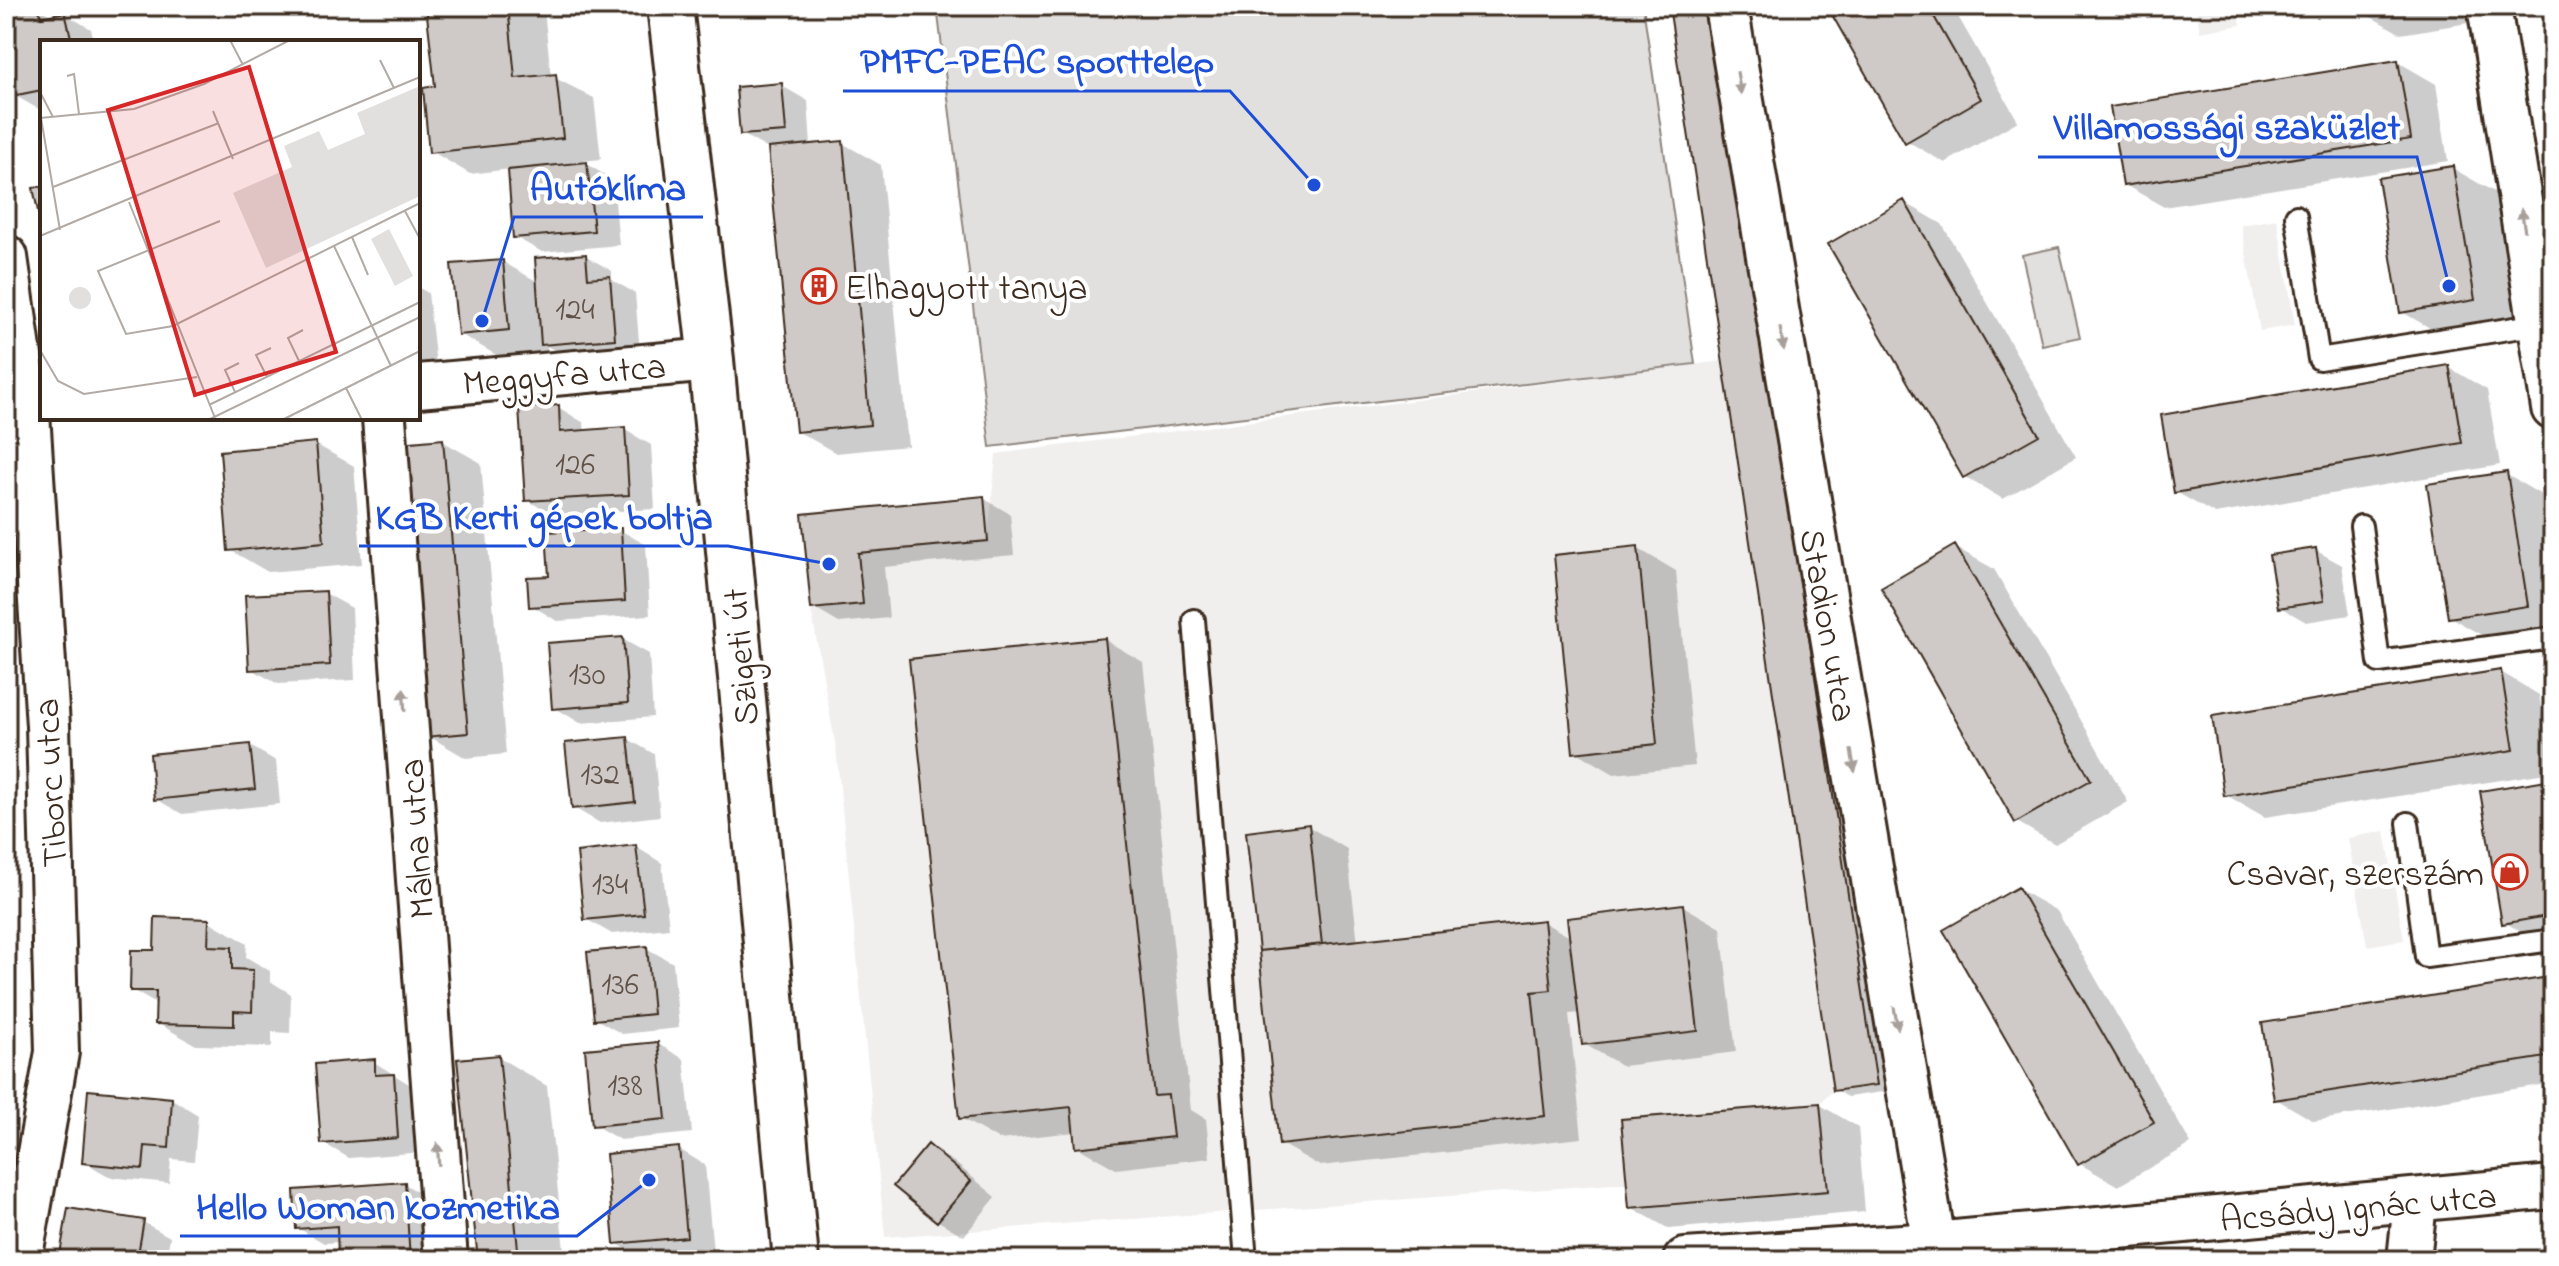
<svg xmlns="http://www.w3.org/2000/svg" width="2559" height="1266" font-family="'Indie Flower',sans-serif">
  <style>
    .built { fill: #f1efee }
    .green { fill: #e2e0de; stroke: #8e857e; stroke-width: 2 }
    .shadow { fill: #0003 }
    .building { fill: #cfcac7; stroke: #3b2a1e; stroke-width: 2 }
    .lines { fill: none; stroke-linecap: round; stroke-linejoin: round }
    .lane-casing { stroke: #3b2a1e; stroke-width: 26 }
    .street-casing { stroke: #3b2a1e; stroke-width: 48 }
    .secondary-casing { stroke: #3b2a1e; stroke-width: 50 }
    .lane { stroke: #fff; stroke-width: 20 }
    .street { stroke: #fff; stroke-width: 42 }
    .secondary { stroke: #fff; stroke-width: 44 }
    .oneway { fill: #a79f9a }
    .labels { text-anchor: middle; stroke-width: 8; stroke-linejoin: round; paint-order: stroke }
    .number-label { font-size: 32px; fill: #605248 }
    .poi-label { font-size: 36px; fill: #3b2a1e; stroke: #fff; text-anchor: start }
    .street-label { font-size: 36px; fill: #3b2a1e; stroke: #fff }
    .inset-road { fill: none; stroke: #b1aaa5; stroke-width: 2 }
    .view { fill: #d62828; fill-opacity: 0.15; stroke: #d62828; stroke-width: 4 }
    .inset-edge { fill: none; stroke: #3b2a1e; stroke-width: 4 }
    .leader { fill: none; stroke: #1d4ed8; stroke-width: 3 }
    .callout-dot { fill: #1d4ed8; stroke: #fff; stroke-width: 3 }
    .callout-label { font-size: 38px; text-anchor: middle; font-weight: bold; fill: #1d4ed8; stroke: #fff; stroke-width: 8; stroke-linejoin: round; paint-order: stroke }
  </style>
  <rect width="100%" height="100%" fill="#fff"/>
  <filter id="ink" filterUnits="userSpaceOnUse"><feTurbulence type="fractalNoise" baseFrequency=".0125" numOctaves="2"/><feDisplacementMap in="SourceGraphic" scale="16" xChannelSelector="R" yChannelSelector="G"/><feConvolveMatrix kernelMatrix="1 2 1 2 8 2 1 2 1" color-interpolation-filters="sRGB"/></filter>
  <g filter="url(#ink)">
    <path class="built" d="M2196 6H2238L2241 25 2200 32Z
      M2277 219 2295 325 2260 331 2241 225Z
      M1722 361 1833 1091 1820 1103 1621 1119 1627 1183 885 1237 836 748 811 609 863 604 858 553 988 540 996 454Z
      M2385 831 2404 940 2367 946 2348 838Z"/>
    <path class="green" d="M937 6H1643L1695 364 990 447Z
      M2059 247 2080 337 2042 345 2022 255Z"/>
    <path class="shadow" d="M428 6H538L544 10 551 76 594 98 601 159 582 161 613 180 619 245 542 252 515 237 510 169 470 174 431 151 437 88Z
      M1671 6H1724L1889 1091 1848 1097 1835 1090Z
      M1829 6H1952L2018 121 1945 163 1907 141Z
      M2352 6H2471L2474 22 2401 34Z
      M38 8 52 16 65 14 91 29 94 42H42L40 110 14 95 6 56V26L15 25Z
      M2398 62 2436 84 2448 161 2164 207 2125 185Z
      M782 86 808 101 811 146 842 143 881 165 908 446 836 453 797 431 768 149 742 134Z
      M2452 168 2501 196 2523 328 2451 340 2402 312Z
      M1904 202 1942 224 2076 457 2003 499 1965 477 1831 244Z
      M586 256 612 271V280L635 293 640 353 569 359 547 346V351L498 356 460 334 503 262 538 282Z
      M418 287 428 293 436 365 418 367Z
      M2448 367 2487 390 2500 465 2215 514 2176 492Z
      M558 407 584 423 585 432 625 430 651 445 655 509 553 515 527 500Z
      M442 441 481 463 506 754 466 758 427 735Z
      M315 444 354 466 362 564 268 572 230 550Z
      M2507 475 2545 497 2553 548V629L2488 639 2450 617Z
      M983 498 1010 514 1014 555 884 567 889 618 839 623 813 608 804 516Z
      M620 530 646 545 650 615 557 621 531 605 551 578Z
      M1955 547 1994 569 2128 802 2055 844 2017 822Z
      M1637 548 1676 571 1695 766 1614 774 1575 751Z
      M2315 550 2342 565 2350 615 2306 622 2280 607Z
      M325 593 352 608 355 680 278 684 251 669Z
      M622 639 649 654 653 717 580 723 554 707Z
      M1105 640 1143 662 1191 1110 1206 1119 1210 1158 1116 1169 1077 1147 1075 1132 999 1140 961 1118Z
      M2501 672 2539 695 2552 772 2265 817 2226 795Z
      M628 739 654 754 660 816 600 823 574 808Z
      M250 746 276 761 280 804 182 814 156 799Z
      M2553 781V950L2504 922Z
      M1309 827 1347 849 1358 943 1543 922 1572 938 1683 906 1721 928 1736 1052 1623 1066 1584 1044 1580 1013 1569 1014 1582 1138 1320 1166 1281 1144Z
      M636 847 662 863 669 928 612 934 586 919Z
      M2018 889 2057 911 2191 1144 2118 1186 2080 1164Z
      M208 921 247 943 246 957 270 971V981L291 994 290 1033 272 1032V1047L196 1045 157 1023 158 1005 132 990Z
      M646 948 673 963 679 1028 622 1034 596 1019Z
      M2549 979 2553 982V1083L2314 1121 2276 1099Z
      M658 1044 684 1059 692 1133 620 1140 594 1125Z
      M498 1057 547 1086 565 1260H480Z
      M374 1062 420 1091 424 1152 349 1158 323 1143Z
      M172 1099 198 1115 194 1161 171 1159 169 1183 110 1177 84 1162Z
      M1820 1105 1858 1127 1865 1212 1669 1229 1631 1207Z
      M928 1147 954 1162 996 1197 964 1236 938 1221 896 1185Z
      M679 1149 705 1165 713 1251 642 1258 616 1243Z
      M404 1184 431 1199 435 1260H340L339 1242 324 1243 298 1228Z
      M143 1222 170 1237 166 1260H61Z"/>
    <path class="building" d="M38 6 41 17 65 12 72 42H42V90L12 96 6 67V24L12 23 10 12Z
      M426 6H508L515 78 556 74 563 138 429 153 423 88 435 86Z
      M1669 6H1713L1877 1085 1833 1091Z
      M1827 6H1928L1981 99 1905 143Z
      M2398 60 2411 139 2123 186 2110 107Z
      M782 83 786 132 740 135 736 87Z
      M843 141 870 425 796 432 768 148Z
      M587 162 594 231 513 238 508 170Z
      M2453 166 2475 300 2400 313 2378 178Z
      M42 186V230L33 188Z
      M1904 200 2039 435 1963 478 1828 244Z
      M586 254 588 278 610 276 615 339 541 345 535 258Z
      M503 260 509 330 458 335 451 264Z
      M2449 365 2462 443 2174 493 2161 415Z
      M559 405 560 432 625 427 629 495 525 501 519 408Z
      M443 439 468 733 425 737 400 443Z
      M316 442 324 542 228 551 220 451Z
      M2507 472 2528 606 2448 618 2427 484Z
      M984 496 988 541 858 553 863 604 811 609 802 514Z
      M621 528 625 601 529 607 527 577 549 576 546 532Z
      M1955 545 2091 780 2015 823 1881 588Z
      M1638 546 1657 744 1573 753 1554 555Z
      M2316 548 2324 601 2278 608 2269 555Z
      M326 591 330 665 249 670 245 595Z
      M623 637 628 703 552 709 547 643Z
      M1105 638 1154 1096 1168 1095 1173 1137 1075 1148 1071 1107 959 1119 909 659Z
      M2501 670 2514 750 2224 796 2212 716Z
      M628 737 635 802 572 809 565 743Z
      M250 744 255 789 154 800 150 754Z
      M2553 779V915L2502 924 2480 791Z
      M1309 824 1322 945 1259 951 1246 832Z
      M636 845 644 914 584 920 577 852Z
      M2018 887 2154 1122 2078 1165 1943 930Z
      M1683 904 1698 1031 1582 1045 1567 918Z
      M155 917 209 919 208 946 232 947V969L253 970 252 1012 234 1011V1026L155 1024 156 991H130L131 950H154Z
      M1544 920 1551 990 1532 992 1545 1116 1279 1145 1259 951Z
      M647 946 653 1014 594 1020 587 952Z
      M2549 977 2553 1056 2274 1100 2262 1023Z
      M658 1042 666 1119 592 1126 585 1049Z
      M499 1055 519 1260H478L457 1059Z
      M375 1059V1075L394 1074 398 1138 321 1144 315 1064Z
      M88 1090 172 1098 169 1148 145 1146 143 1169 82 1163Z
      M1820 1103 1828 1191 1629 1208 1621 1119Z
      M928 1144 971 1181 937 1222 893 1186Z
      M679 1147 687 1237 614 1244 606 1154Z
      M405 1182 410 1260H338L337 1226 296 1229 294 1190Z
      M68 1208 144 1220 137 1260H59Z"/>
    <g class="lines">
      <defs>
        <path id="lane" d="M2296 216 2319 359 2540 324
          M2361 526 2379 662 2553 638
          M1194 620 1246 1260
          M2408 823 2426 957 2553 940"/>
        <path id="street" d="M1726 6 1937 1260
          M2489 6 2553 408
          M6 257 28 413 48 726 57 1052 20 1260
          M418 386 711 360
          M384 418 446 1260
          M1685 1260 1934 1244 2553 1187
          M2409 1260 2415 1202"/>
        <path id="secondary" d="M670 6 711 360 796 1260"/>
      </defs>
      <use href="#lane" class="lane-casing"/>
      <use href="#street" class="street-casing"/>
      <use href="#secondary" class="secondary-casing"/>
      <use href="#lane" class="lane"/>
      <use href="#street" class="street"/>
      <use href="#secondary" class="secondary"/>
    </g>
    <defs><path id="oneway-solid" d="M-6-.8H1V-3.2L6.5 0L1 3.2V.8H-6Z" transform="scale(2)"/></defs>
    <g class="oneway">
      <use href="#oneway-solid" transform="translate(1739 83) rotate(80)"/>
      <use href="#oneway-solid" transform="translate(2523 220) rotate(-99)"/>
      <use href="#oneway-solid" transform="translate(1782 339) rotate(80)"/>
      <use href="#oneway-solid" transform="translate(404 700) rotate(-94)"/>
      <use href="#oneway-solid" transform="translate(1853 761) rotate(80)"/>
      <use href="#oneway-solid" transform="translate(1896 1018) rotate(80)"/>
      <use href="#oneway-solid" transform="translate(438 1154) rotate(-94)"/>
    </g>
  </g>
  <defs>
    <symbol id="building-ring" viewBox="-11 -11 22 22"><circle r="9.5" fill="#fff" stroke="#c8321e" stroke-width="1.5"/><path d="M-4-6H4V6H1V3H-1V6H-4ZM-2.5-4.3h1.7v1.8h-1.7ZM.8-4.3h1.7v1.8H.8ZM-2.5-1h1.7V.8h-1.7ZM.8-1h1.7V.8H.8Z" fill="#c8321e"/></symbol>
    <symbol id="shop-ring" viewBox="-11 -11 22 22"><circle r="9.5" fill="#fff" stroke="#c8321e" stroke-width="1.5"/><path d="M-5-2.5h2.3a2.7 3.5 0 0 1 5.4 0H5L5.5 6h-11ZM-1.5-2.5h3a1.5 2.3 0 0 0-3 0Z" fill="#c8321e"/></symbol>
  </defs>
  <g fill-rule="evenodd">
    <use href="#building-ring" x="799" y="266" width="40" height="40"/>
    <use href="#shop-ring" x="2490" y="852" width="40" height="40"/>
  </g>
  <g class="labels">
    <g class="number-label">
      <text x="575" y="319">124</text>
      <text x="575" y="474">126</text>
      <text x="587" y="684">130</text>
      <text x="600" y="784">132</text>
      <text x="610" y="894">134</text>
      <text x="620" y="994">136</text>
      <text x="625" y="1095">138</text>
    </g>
    <g class="poi-label">
      <text x="845" y="299">Elhagyott tanya</text>
      <text x="2484" y="885" text-anchor="end">Csavar, szerszám</text>
    </g>
    <g class="street-label">
      <text transform="translate(564 373) rotate(-5)" y="13">Meggyfa utca</text>
      <text transform="translate(1830 625) rotate(80)" y="13">Stadion utca</text>
      <text transform="translate(739 657) rotate(-95)" y="13">Szigeti út</text>
      <text transform="translate(49 783) rotate(-93)" y="13">Tiborc utca</text>
      <text transform="translate(415 839) rotate(-94)" y="13">Málna utca</text>
      <text transform="translate(2358 1206) rotate(-5)" y="13">Acsády Ignác utca</text>
    </g>
  </g>
  <g transform="translate(40 40)">
    <rect width="380" height="380" fill="#fff"/>
    <path d="M380 46V156L226 228 193 153 252 127 244 106 279 91 288 110 325 94 317 73ZM349 189 373 236 355 246 331 199ZM29 258a11 11 0 1 1 22 0a11 11 0 1 1-22 0Z" fill="#e2e0de"/>
    <path class="inset-road" d="M190 0 203 25M340 20 354 48M27 36 34 34 39 74M0 52 13 77M173 71 193 119M0 78 94 69 164 44 250 0M1 78 20 190M13 147 179 83M89 162 175 378M365 171 380 199M180 181 58 231 86 294 133 286 380 163M0 196 380 37M312 197 328 235M294 206 351 326M0 310 18 341 44 354 157 337M259 321 248 298 263 290M227 337 216 315 231 308M306 348 322 380M195 352 185 330 199 323M169 365 380 262M168 380 380 277M242 380 380 311"/>
    <path class="view" d="M209 27 296 312 155 355 68 70Z"/>
    <rect width="380" height="380" class="inset-edge"/>
  </g>
  <path class="leader" d="M1314 185L1230 91H843M2449 286L2417 157H2038M482 321L514 217H703M829 564L728 546H359M649 1180L577 1236H180"/>
  <g class="callout-dot">
    <circle cx="1314" cy="185" r="8"/>
    <circle cx="2449" cy="286" r="8"/>
    <circle cx="482" cy="321" r="8"/>
    <circle cx="829" cy="564" r="8"/>
    <circle cx="649" cy="1180" r="8"/>
  </g>
  <g class="callout-label">
    <text x="1037" y="73">PMFC-PEAC sporttelep</text>
    <text x="2227" y="139">Villamossági szaküzlet</text>
    <text x="608" y="200">Autóklíma</text>
    <text x="544" y="529">KGB Kerti gépek boltja</text>
    <text x="378" y="1219">Hello Woman kozmetika</text>
  </g>
  <rect width="2559" height="1266" fill="none" stroke="#fff" stroke-width="32"/>
  <rect x="16" y="16" width="2527" height="1234" fill="none" stroke="#3b2a1e" stroke-width="3" filter="url(#ink)"/>
</svg>
